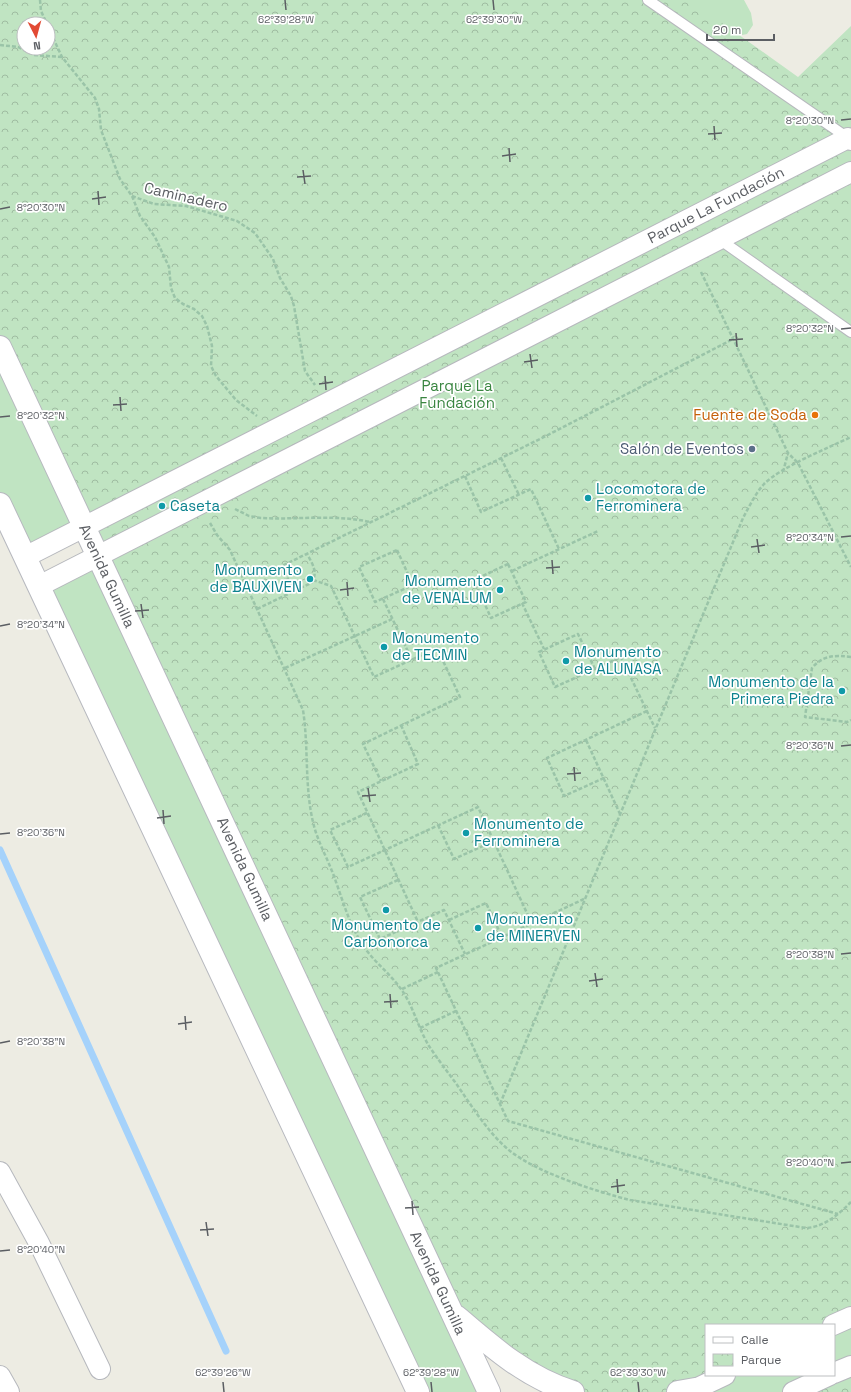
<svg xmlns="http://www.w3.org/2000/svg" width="851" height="1392" font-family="'Space Grotesk',sans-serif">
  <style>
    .grass { fill: #c0e4c2 }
    .park { fill: url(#park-crowns); fill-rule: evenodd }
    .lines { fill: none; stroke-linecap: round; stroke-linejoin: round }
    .stream { stroke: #a5d2fb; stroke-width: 7 }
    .service-casing { stroke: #b6b8bd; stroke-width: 12 }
    .minor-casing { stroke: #b6b8bd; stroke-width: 22 }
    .secondary-casing { stroke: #b7b9bf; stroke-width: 24 }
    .path { stroke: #9ac4a8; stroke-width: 2.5; stroke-dasharray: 4 2; stroke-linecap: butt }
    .service { stroke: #fff; stroke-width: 10 }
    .minor { stroke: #fff; stroke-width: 20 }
    .secondary { stroke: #fff; stroke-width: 22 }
    .ticks { fill: none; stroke: #5b5e63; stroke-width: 1.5 }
    .food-dot { fill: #e8710a; stroke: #fff; stroke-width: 1.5 }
    .service-dot { fill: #5c6f8a; stroke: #fff; stroke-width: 1.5 }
    .culture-dot { fill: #0f9aa8; stroke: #fff; stroke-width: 1.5 }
    .labels { text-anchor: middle; stroke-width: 3.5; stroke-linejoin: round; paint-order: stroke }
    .street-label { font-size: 15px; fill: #5b5e63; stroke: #fff }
    .park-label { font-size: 15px; fill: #398540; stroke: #fff }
    .food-label { font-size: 15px; fill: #c56008; stroke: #fff; text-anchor: end }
    .service-label { font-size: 15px; fill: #4e5e75; stroke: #fff; text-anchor: end }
    .culture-label { font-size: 15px; fill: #0d838f; stroke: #fff; text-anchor: start }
    .ticks-label { font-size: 10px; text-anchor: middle; fill: #5b5e63; stroke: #fff; stroke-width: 3.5; stroke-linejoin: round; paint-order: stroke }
  </style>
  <defs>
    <pattern id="park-crowns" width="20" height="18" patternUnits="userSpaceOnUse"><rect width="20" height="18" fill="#c0e4c2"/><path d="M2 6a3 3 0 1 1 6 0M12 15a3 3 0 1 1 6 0" fill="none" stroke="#9fbca1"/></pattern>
  </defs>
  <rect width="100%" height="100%" fill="#edece3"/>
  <path class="grass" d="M662 0H744L751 13 753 25 747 34 737 36Z
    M0 357 81 526 26 553 0 498Z
    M96 558 485 1392H421L41 586Z
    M851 1317V1366L834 1373V1325Z
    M725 1375H830L793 1392H689Z"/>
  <path class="park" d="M0 0H690L798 77 851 26V1317L833 1325H706V1375L678 1392H573L451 1311 0 347ZM24 24H48V48H24Z
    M851 1368V1392H799Z"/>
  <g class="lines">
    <path class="stream" d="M0 850 226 1351"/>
    <defs>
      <path id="service" d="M648 0 848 138
        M719 239 851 332"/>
      <path id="minor" d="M25 557 848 138 851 140
        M39 586 851 172
        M0 1172 39 1243 100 1369
        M833 1325 851 1317
        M834 1373 851 1366
        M0 1376 9 1392
        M689 1392 725 1375
        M793 1392 830 1375"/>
      <path id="secondary" d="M0 347 489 1392
        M0 504 418 1392
        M456 1316C492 1347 527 1378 573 1392
        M678 1392 695 1389"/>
    </defs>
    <use href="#service" class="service-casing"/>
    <use href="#minor" class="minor-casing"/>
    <use href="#secondary" class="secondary-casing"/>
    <path class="path" d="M40 0 41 11 47 24
      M48 27 62 57 95 98 99 109 101 130 120 179 132 196 140 216 155 237 169 267 171 288 175 298 183 304 194 309 202 316 207 326 212 346 211 366 216 376 236 400 257 416
      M0 45 18 47 34 55 62 57
      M132 196 154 204 186 206 227 218 237 221 255 233 273 259 280 278 291 296 294 306 305 371 315 385
      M701 272 788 453 798 463 851 567
      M501 458 519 495
      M783 472 788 453
      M465 476 481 512 531 489 559 549
      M235 509 249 516 261 518C297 520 335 514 370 522
      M210 523 217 535 230 550 303 710C309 749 304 788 314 826 319 845 330 863 336 882 345 907 351 930 367 951 377 964 391 975 401 989 413 1005 418 1028 429 1046 437 1058 446 1070 455 1082 472 1106 487 1132 510 1151 538 1173 595 1191 630 1200L806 1228C824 1227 838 1215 851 1202
      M397 550 413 585 375 602 359 567Z
      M508 564 526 602 491 618 474 580Z
      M512 571 598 531
      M313 580 331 586 374 677 437 648 460 697 363 744 381 781
      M294 592 282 566 546 436 733 339
      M383 599 412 660
      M522 603 544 649
      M257 609 311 583C319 573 312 563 307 554
      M851 657C835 655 823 655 812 668L805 717 847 722 851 720
      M285 668 392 619
      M595 669 578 634 539 652 555 687 621 657 655 728
      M401 725 418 764 358 792 418 922
      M586 740 620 814
      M604 778 564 796 547 758 647 711
      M367 813 330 830 348 867 478 807 532 924
      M438 825 454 859 494 841
      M398 880 360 897 380 939 444 910 465 954
      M584 899 436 968 508 1121 838 1214
      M449 920 486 903 502 937
      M402 989 438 972
      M420 1028 456 1011
      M500 1104 743 518C749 507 755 494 764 484 781 467 828 448 851 437"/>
    <use href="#service" class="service"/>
    <use href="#minor" class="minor"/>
    <use href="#secondary" class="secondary"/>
  </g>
  <path class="ticks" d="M285 0 286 10M493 0 494 10M841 120 851 119M714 126 715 140M708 134 722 133M509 148 510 162M502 156 516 154M303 170 305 184M297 177 311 176M98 191 99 205M92 199 106 197M0 209 10 207M841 329 851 328M736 333 737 347M729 340 743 339M530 354 532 368M524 362 538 360M325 376 326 390M319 384 333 382M120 397 121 411M113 405 127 404M0 417 10 416M841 537 851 536M757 539 759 553M751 547 765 545M552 560 553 574M546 568 560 567M347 582 348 596M340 590 354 588M141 604 143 618M135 611 149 610M0 626 10 624M841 746 851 745M574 767 575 781M567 774 581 773M368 788 370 802M362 796 376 795M163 810 164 824M157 818 171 816M0 834 10 833M841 954 851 953M595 973 597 987M589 981 603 979M390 994 391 1008M384 1002 398 1001M185 1016 186 1030M178 1024 192 1022M0 1043 10 1041M841 1163 851 1162M617 1179 618 1193M611 1187 625 1185M412 1201 413 1215M405 1208 419 1207M206 1222 208 1236M200 1230 214 1229M0 1251 10 1250M223 1382 224 1392M431 1382 432 1392M638 1382 639 1392"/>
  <circle class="food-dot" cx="815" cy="415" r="4"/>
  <circle class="service-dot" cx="752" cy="449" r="4"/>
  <g class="culture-dot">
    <circle cx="588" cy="498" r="4"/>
    <circle cx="162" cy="506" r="4"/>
    <circle cx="310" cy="579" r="4"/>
    <circle cx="500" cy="590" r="4"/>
    <circle cx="384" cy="647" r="4"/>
    <circle cx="566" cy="661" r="4"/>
    <circle cx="842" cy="691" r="4"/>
    <circle cx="466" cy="833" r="4"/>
    <circle cx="386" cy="910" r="4"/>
    <circle cx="478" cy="928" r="4"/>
  </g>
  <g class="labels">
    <g class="street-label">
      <text transform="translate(186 197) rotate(13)" y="5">Caminadero</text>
      <text transform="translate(716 205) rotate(-27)" y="5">Parque La Fundación</text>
      <text transform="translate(107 576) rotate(65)" y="5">Avenida Gumilla</text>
      <text transform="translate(245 869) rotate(65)" y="5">Avenida Gumilla</text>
      <text transform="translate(438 1283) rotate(65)" y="5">Avenida Gumilla</text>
    </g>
    <g class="park-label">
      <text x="457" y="391">Parque La<tspan x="457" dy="17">Fundación</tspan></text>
    </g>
    <g class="food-label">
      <text x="807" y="420">Fuente de Soda</text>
    </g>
    <g class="service-label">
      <text x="744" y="454">Salón de Eventos</text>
    </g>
    <g class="culture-label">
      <text x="596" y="494">Locomotora de<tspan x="596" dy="17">Ferrominera</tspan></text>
      <text x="170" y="511">Caseta</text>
      <text x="302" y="575" text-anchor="end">Monumento<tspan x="302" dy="17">de BAUXIVEN</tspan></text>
      <text x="492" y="586" text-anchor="end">Monumento<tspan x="492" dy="17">de VENALUM</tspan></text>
      <text x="392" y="643">Monumento<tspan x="392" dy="17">de TECMIN</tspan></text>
      <text x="574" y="657">Monumento<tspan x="574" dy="17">de ALUNASA</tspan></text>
      <text x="834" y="687" text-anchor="end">Monumento de la<tspan x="834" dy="17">Primera Piedra</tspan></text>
      <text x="474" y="829">Monumento de<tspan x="474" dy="17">Ferrominera</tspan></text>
      <text x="486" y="924">Monumento<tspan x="486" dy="17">de MINERVEN</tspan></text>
      <text x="386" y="930" text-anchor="middle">Monumento de<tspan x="386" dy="17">Carbonorca</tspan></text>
    </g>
  </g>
  <g class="ticks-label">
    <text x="286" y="23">62°39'28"W</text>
    <text x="494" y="23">62°39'30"W</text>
    <text x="810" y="124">8°20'30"N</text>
    <text x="41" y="211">8°20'30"N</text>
    <text x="810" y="332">8°20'32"N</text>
    <text x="41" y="419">8°20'32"N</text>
    <text x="810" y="541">8°20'34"N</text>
    <text x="41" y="628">8°20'34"N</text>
    <text x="810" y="749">8°20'36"N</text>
    <text x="41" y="836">8°20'36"N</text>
    <text x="810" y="958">8°20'38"N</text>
    <text x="41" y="1045">8°20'38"N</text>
    <text x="810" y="1166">8°20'40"N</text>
    <text x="41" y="1253">8°20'40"N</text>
    <text x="223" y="1376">62°39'26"W</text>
    <text x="431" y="1376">62°39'28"W</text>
    <text x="638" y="1376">62°39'30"W</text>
  </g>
  <rect x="705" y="1324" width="130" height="52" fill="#ffffff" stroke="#bdbfc1"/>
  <rect x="713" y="1337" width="20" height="6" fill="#ffffff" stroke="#bdbfc1"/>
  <text x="741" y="1344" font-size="12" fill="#5b5e63">Calle</text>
  <rect x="713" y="1354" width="20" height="12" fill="url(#park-crowns)" stroke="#bdbfc1"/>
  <text x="741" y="1364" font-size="12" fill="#5b5e63">Parque</text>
  <g transform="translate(36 36) rotate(174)"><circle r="19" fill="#ffffff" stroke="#bdbfc1"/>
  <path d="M0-3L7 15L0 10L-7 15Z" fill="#e24a34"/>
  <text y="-6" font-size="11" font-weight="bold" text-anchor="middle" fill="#5b5e63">N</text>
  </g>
  <path d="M707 34v6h67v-6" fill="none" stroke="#5b5e63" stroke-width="2"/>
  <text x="713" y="34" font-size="12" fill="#5b5e63" stroke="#ffffff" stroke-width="3" paint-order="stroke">20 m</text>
</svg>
